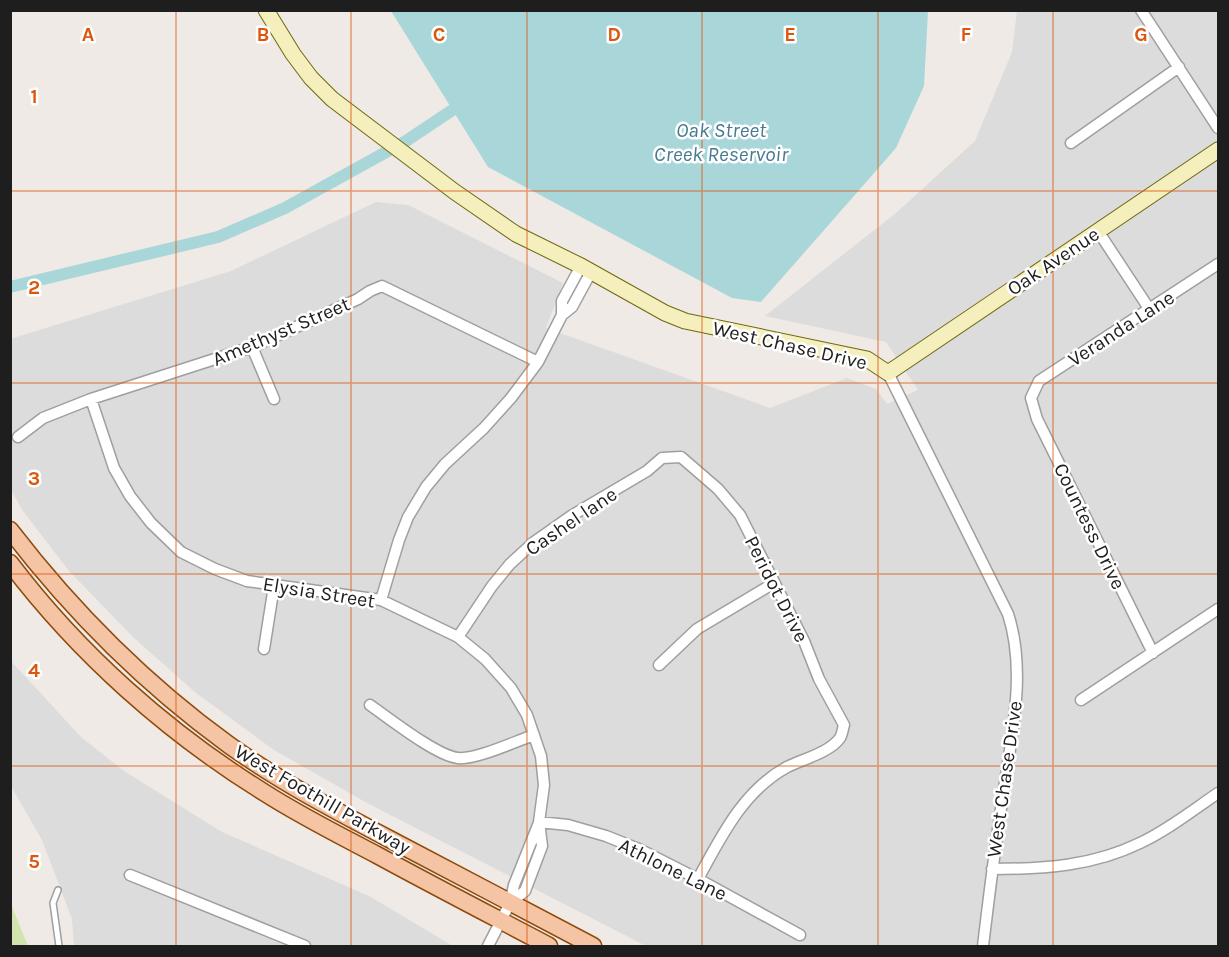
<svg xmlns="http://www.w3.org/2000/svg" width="1229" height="957" font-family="Karla,sans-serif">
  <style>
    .residential { fill: #dcdcdc }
    .grass { fill: #d3e5af }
    .water { fill: #a9d7d9 }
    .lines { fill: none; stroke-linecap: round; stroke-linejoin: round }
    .canal { stroke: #a9d7d9; stroke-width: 12 }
    .lane-casing { stroke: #9f9f9f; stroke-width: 8 }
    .street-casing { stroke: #9f9f9f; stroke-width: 13 }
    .secondary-casing { stroke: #6e680d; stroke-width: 17 }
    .primary-casing { stroke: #8e4b0b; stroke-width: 19 }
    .lane { stroke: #fff; stroke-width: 5 }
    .street { stroke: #fff; stroke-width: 10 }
    .secondary { stroke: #f5eebd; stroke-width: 15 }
    .primary { stroke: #f5c4a4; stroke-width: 16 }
    .grid { fill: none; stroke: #de560d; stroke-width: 1.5; stroke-opacity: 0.55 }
    .labels { text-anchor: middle; stroke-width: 5; stroke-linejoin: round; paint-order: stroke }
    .street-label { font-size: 20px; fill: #1e1e1e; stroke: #fff }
    .water-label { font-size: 21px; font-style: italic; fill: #477a91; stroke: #fff }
    .grid-label { font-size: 20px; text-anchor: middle; font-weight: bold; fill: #de560d; stroke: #fff; stroke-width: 5; stroke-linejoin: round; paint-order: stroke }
  </style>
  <rect width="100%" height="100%" fill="#efeae5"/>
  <path class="residential" d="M1017 11H1218V946H646L369 804 274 750 196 693 134 638 69 571 23 511 11 490 10 339 231 271 376 202 408 205 563 283 546 328 770 408 847 378 876 389 887 404 918 390 886 342 765 316 896 213 975 141 1012 52Z
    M10 660 81 737 124 771 222 832 369 896 453 946H74L72 919 42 840 11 786Z"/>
  <path class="grass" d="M11 904 28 946H11Z"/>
  <path class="water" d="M391 11H928L924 86 896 148 761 302 732 298 488 167Z"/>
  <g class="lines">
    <path class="canal" d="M10 287 218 237 285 208 406 141 466 101"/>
    <defs>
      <path id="lane" d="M58 890 53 903 59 946"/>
      <path id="street" d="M1141 10 1218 128
        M1071 143 1179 67
        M1098 231 1150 310
        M562 315V301L581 266
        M252 347 274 399
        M888 373 1008 614C1027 672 1011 737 1003 796 995 846 989 896 983 946
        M91 399 114 468 130 496 151 523 181 552 215 569 247 581 381 600 458 637 485 659 511 688 527 715 541 756 544 785 539 822 542 846 525 891 510 903
        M18 437 43 418 91 399 252 347 358 299 370 291 382 286 538 362
        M381 600 399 540 408 517 426 487 445 464 484 428 511 398 538 362 562 315 572 307 591 272
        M458 637 492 586 510 564 534 542 571 516 647 471 662 458 681 457 718 489 740 515 804 641 819 679 844 725C843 728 842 735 840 738 829 753 803 759 787 767 743 791 721 837 698 879
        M264 649 274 586
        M1153 653 1037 419 1031 398 1039 381 1218 264
        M659 665 697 629 774 583
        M1081 700 1218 609
        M370 705C390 719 437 756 458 758 476 760 516 741 534 735
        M539 822 568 825 606 836 641 850 698 879 800 935
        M992 869C1044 869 1093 866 1140 843 1168 830 1193 810 1218 793
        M130 875 305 946
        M488 946 510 903 514 885 538 825"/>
      <path id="secondary" d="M266 10 293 54 311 78 332 99 455 192 516 234 581 266 665 313 685 321 867 359 888 373 1218 150"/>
      <path id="primary" d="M10 530C73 612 145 684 229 745 282 783 340 813 397 843 463 877 528 912 593 946
        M10 563C79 654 168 733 265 793 301 816 339 835 377 855 434 886 492 916 549 946"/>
    </defs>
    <use href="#lane" class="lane-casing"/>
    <use href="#street" class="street-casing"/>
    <use href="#secondary" class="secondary-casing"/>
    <use href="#primary" class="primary-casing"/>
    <use href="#lane" class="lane"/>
    <use href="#street" class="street"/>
    <use href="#secondary" class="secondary"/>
    <use href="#primary" class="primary"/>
  </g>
  <path class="grid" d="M176 10V946M351 10V946M527 10V946M702 10V946M878 10V946M1053 10V946M10 191H1218M10 383H1218M10 574H1218M10 766H1218"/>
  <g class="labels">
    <g class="street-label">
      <text transform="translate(1053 261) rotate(-34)" y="7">Oak Avenue</text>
      <text transform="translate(1121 328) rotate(-33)" y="7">Veranda Lane</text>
      <text transform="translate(281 331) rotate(-23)" y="7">Amethyst Street</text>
      <text transform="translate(790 345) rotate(13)" y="7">West Chase Drive</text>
      <text transform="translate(571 521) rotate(-34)" y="7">Cashel lane</text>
      <text transform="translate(1090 526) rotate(64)" y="7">Countess Drive</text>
      <text transform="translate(777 589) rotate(63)" y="7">Peridot Drive</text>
      <text transform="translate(319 592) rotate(9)" y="7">Elysia Street</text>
      <text transform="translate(1004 779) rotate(-82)" y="7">West Chase Drive</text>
      <text transform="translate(323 799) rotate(30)" y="7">West Foothill Parkway</text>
      <text transform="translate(673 869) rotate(26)" y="7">Athlone Lane</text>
    </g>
    <g class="water-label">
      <text x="721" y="137">Oak Street<tspan x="721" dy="24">Creek Reservoir</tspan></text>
    </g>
  </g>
  <g class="grid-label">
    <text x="88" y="41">A</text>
    <text x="263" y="41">B</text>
    <text x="439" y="41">C</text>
    <text x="614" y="41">D</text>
    <text x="790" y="41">E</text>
    <text x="966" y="41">F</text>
    <text x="1141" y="41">G</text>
    <text x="34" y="103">1</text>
    <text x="34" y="294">2</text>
    <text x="34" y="485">3</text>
    <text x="34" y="677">4</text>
    <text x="34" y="868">5</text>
  </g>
  <rect width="1229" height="957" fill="none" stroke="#1e1e1e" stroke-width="24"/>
</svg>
